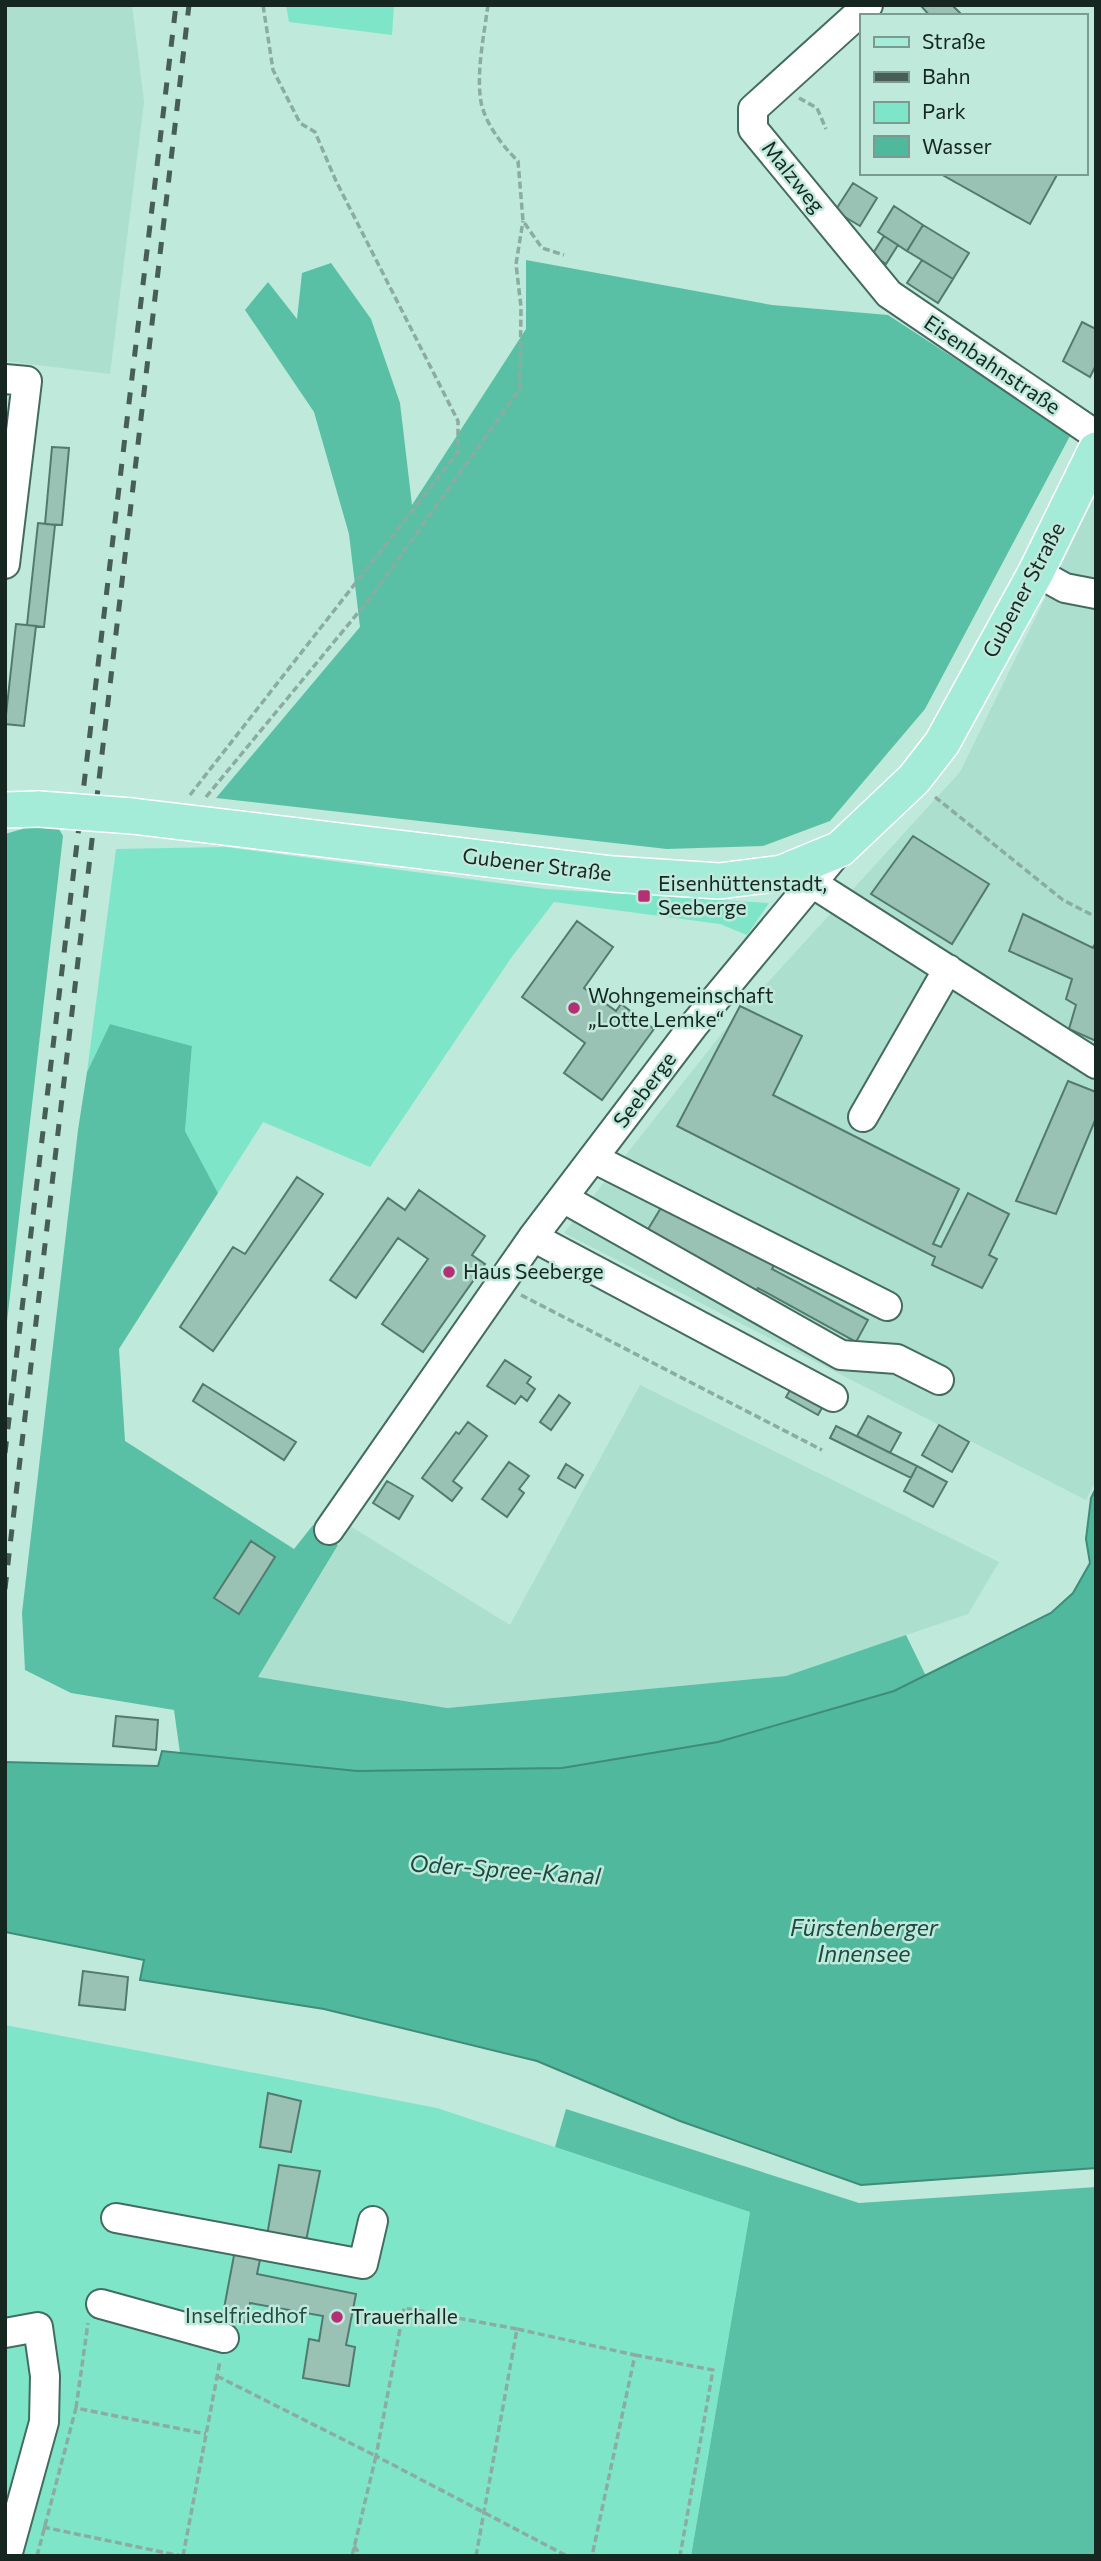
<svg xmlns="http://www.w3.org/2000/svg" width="1101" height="2561" font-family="Commissioner,sans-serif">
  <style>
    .built { fill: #acdfce }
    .green { fill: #7fe5c9 }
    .forest { fill: #59c0a5 }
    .water { fill: #50b89d; stroke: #3f8c78; stroke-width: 2 }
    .building { fill: #99c2b5; stroke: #537a6e; stroke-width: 2 }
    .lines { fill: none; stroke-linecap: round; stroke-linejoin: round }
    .minor-casing { stroke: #446b5f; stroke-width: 32 }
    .major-casing { stroke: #fff; stroke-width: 38 }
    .path { stroke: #8aaca1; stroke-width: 3.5; stroke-dasharray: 7 3.5; stroke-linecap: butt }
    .minor { stroke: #fff; stroke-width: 28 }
    .major { stroke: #a4ebd8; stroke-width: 35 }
    .rail { stroke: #465e56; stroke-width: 5; stroke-dasharray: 12 12; stroke-linecap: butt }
    .major-bridge-casing { stroke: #fff; stroke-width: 38; stroke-linecap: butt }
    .major-bridge { stroke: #a4ebd8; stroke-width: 35 }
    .poi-dot { fill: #b42f73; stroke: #bee9db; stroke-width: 2.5 }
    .labels { text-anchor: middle; stroke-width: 5; stroke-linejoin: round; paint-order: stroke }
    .street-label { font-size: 21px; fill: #162621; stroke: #bee9db }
    .poi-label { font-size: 21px; fill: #162621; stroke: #bee9db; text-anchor: start }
    .park-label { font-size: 21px; fill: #1f4c40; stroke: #bee9db }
    .water-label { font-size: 23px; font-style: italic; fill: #1d4a3f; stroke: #bee9db }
  </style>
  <rect width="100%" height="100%" fill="#bee9db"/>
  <path class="built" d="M5 5H132L144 102 110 374 5 361Z
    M1096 494V1480L1086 1500 564 1233 727 1027 960 772Z
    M640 1385 999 1562 968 1614 786 1676 447 1708 258 1677 350 1526 510 1625Z"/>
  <path class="green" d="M286 5H394L392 35 289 22Z
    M225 847 545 889 769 903 747 935 720 924 554 902 511 958 370 1167 263 1122 218 1193 185 1131 192 1046 110 1024 87 1072 116 849Z
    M5 2025 437 2108 750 2212 691 2556H5Z"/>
  <path class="forest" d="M526 260 772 305 888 315 1071 434 925 709 830 821 763 846 667 849 216 798 360 627 349 534 314 412 245 310 268 282 297 319 302 273 331 263 371 319 400 403 412 505 526 329Z
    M41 826 59 829 63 836 5 1339V834L29 827Z
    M110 1024 192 1046 185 1131 218 1193 119 1349 125 1441 294 1549 313 1525 338 1545 258 1677 447 1708 786 1676 906 1635 926 1676 894 1691 718 1742 562 1768 357 1771 180 1753 174 1710 71 1693 25 1670 22 1613 78 1130 87 1072Z
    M566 2109 859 2203 1096 2187V2556H691L750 2212 555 2147Z"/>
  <path class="water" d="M1096 1488V2168L861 2185 680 2121 537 2061 324 2009 140 1980 144 1960 5 1932V1762L158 1766 162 1751 357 1771 562 1768 718 1742 894 1691 1051 1613 1073 1593 1090 1563 1086 1539 1091 1498Z"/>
  <path class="building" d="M924 5H952L961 14 930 16 922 7Z
    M939 173H1058L1030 224Z
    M853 183 877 198 860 226 835 211Z
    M894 206 923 225 907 251 878 232Z
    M923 225 969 253 953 279 907 251Z
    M884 236 898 245 886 264 872 255Z
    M922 260 953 279 938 303 907 283Z
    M1082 322 1096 329V365L1090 377 1063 361Z
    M52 447 69 448 62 525 45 524Z
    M38 523 55 525 44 627 27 625Z
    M16 624 36 626 24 726 5 724Z
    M913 836 989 884 952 944 871 894Z
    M1023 914 1093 948 1096 942V1041L1069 1029 1076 1005 1066 999 1072 979 1009 951Z
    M577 921 613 947 584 988 616 1011 621 1004 654 1029 602 1100 564 1073 585 1043 522 997Z
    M740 1006 802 1036 773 1095 959 1189 933 1244 941 1247 968 1193 1009 1214 989 1255 997 1259 982 1288 932 1265 935 1257 677 1126Z
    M1068 1081 1096 1092V1118L1056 1214 1016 1201Z
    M297 1177 323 1194 213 1351 180 1327 233 1247 245 1254Z
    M419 1190 485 1236 472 1255 485 1264 423 1352 382 1324 428 1259 398 1238 356 1298 330 1280 388 1198 405 1210Z
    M665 1201 776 1261 772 1269 868 1320 856 1342 758 1288 753 1297 644 1236Z
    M505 1360 531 1377 527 1383 535 1389 527 1401 521 1396 515 1404 487 1386Z
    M794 1383 826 1401 818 1415 786 1397Z
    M203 1384 296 1442 284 1460 193 1401Z
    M559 1395 570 1403 551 1430 540 1422Z
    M868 1416 901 1433 890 1453 857 1436Z
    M468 1422 487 1436 453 1481 462 1488 452 1501 422 1478 456 1432 459 1434Z
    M939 1425 969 1442 952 1472 922 1455Z
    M836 1426 917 1466 911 1478 830 1438Z
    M509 1462 529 1476 519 1489 524 1493 507 1517 482 1499Z
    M566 1464 583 1475 575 1488 558 1478Z
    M917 1466 947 1482 933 1507 904 1491Z
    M387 1481 413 1496 399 1519 373 1503Z
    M251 1541 275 1557 239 1614 214 1598Z
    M116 1716 158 1720 156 1750 113 1746Z
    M83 1971 128 1977 125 2010 79 2005Z
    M268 2093 301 2101 291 2152 260 2147Z
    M279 2165 320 2171 306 2241 267 2236Z
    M235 2250 261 2255 257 2274 356 2294 346 2345 355 2347 349 2386 303 2378 309 2339 319 2341 323 2316 250 2303 245 2323 222 2319Z"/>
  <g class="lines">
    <defs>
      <path id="minor" d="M868 5 753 109V129L889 294 1096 435
        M5 379 27 381 5 564
        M1036 572 1065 588 1096 594
        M812 883 1096 1064
        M863 1117 948 969
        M593 1158 887 1306
        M563 1198 841 1355 897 1359 939 1380
        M533 1237 833 1397
        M329 1530 533 1237 694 1025 840 849
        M116 2218 363 2264 373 2221
        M101 2304 224 2338
        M5 2333 38 2327 45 2376 44 2422 7 2556"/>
      <path id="major" d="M5 810 39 809
        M132 816 613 874 719 881 782 873 840 849 914 779 942 743 1036 572 1096 450"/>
    </defs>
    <use href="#minor" class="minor-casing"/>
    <use href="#major" class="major-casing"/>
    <path class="path" d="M488 5C484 35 476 73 481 102 485 123 503 147 518 161L523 221 542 248 564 255
      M799 98 817 108 826 129
      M190 795 458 452V421L336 181 315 132 300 123 273 70 263 5
      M206 797 371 597 520 389 521 307 516 264 523 221
      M935 797 1063 900 1096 917
      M521 1295 822 1450
      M517 2329 404 2308 376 2456 567 2556
      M635 2355 713 2370 680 2556
      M217 2376 376 2456 352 2556
      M76 2408 88 2323
      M43 2527 181 2556
      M354 2546 361 2556
      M37 2556 76 2408 206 2434
      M183 2556 220 2361
      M476 2556 517 2329 635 2355 592 2556"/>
    <use href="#minor" class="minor"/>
    <use href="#major" class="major"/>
    <path class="rail" d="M5 1453 176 5
      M5 1589 189 5"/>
    <defs>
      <path id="major-bridge" d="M39 809 132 816"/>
    </defs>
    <use href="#major-bridge" class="major-bridge-casing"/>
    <use href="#major-bridge" class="major-bridge"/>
  </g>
  <g class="poi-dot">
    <rect x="637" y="889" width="14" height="14" rx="3.5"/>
    <circle cx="574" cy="1008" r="7"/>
    <circle cx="449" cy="1272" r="7"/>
    <circle cx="337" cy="2317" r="7"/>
  </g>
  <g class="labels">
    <g class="street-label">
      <text transform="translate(793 177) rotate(51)" y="7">Malzweg</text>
      <text transform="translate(992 365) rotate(34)" y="7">Eisenbahnstraße</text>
      <text transform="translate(1024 590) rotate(-62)" y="7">Gubener Straße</text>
      <text transform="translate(537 865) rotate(7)" y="7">Gubener Straße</text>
      <text transform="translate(645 1090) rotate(-53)" y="7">Seeberge</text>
    </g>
    <g class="poi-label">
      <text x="658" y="891">Eisenhüttenstadt,<tspan x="658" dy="24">Seeberge</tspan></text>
      <text x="588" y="1003">Wohngemeinschaft<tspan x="588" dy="24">„Lotte Lemke“</tspan></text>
      <text x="463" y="1279">Haus Seeberge</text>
      <text x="351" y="2324">Trauerhalle</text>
    </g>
    <g class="park-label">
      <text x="246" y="2323">Inselfriedhof</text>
    </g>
    <g class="water-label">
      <text transform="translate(505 1870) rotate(4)" y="8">Oder-Spree-Kanal</text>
      <text x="864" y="1936">Fürstenberger<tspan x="864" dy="26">Innensee</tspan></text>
    </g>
  </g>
  <rect width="1101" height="2561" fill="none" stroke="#162621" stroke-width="14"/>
  <rect x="860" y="14" width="228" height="161" fill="#bee9db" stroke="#7b9b91" stroke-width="2"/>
  <rect x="874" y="37" width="35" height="10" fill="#a4ebd8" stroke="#7b9b91" stroke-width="2"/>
  <text x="922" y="49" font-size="21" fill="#162621">Straße</text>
  <rect x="874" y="72" width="35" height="10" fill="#465e56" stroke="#7b9b91" stroke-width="2"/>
  <text x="922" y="84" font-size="21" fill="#162621">Bahn</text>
  <rect x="874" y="102" width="35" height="21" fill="#7fe5c9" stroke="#7b9b91" stroke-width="2"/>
  <text x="922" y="119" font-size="21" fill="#162621">Park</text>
  <rect x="874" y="136" width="35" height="21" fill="#50b89d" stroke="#7b9b91" stroke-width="2"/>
  <text x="922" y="154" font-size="21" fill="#162621">Wasser</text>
</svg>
